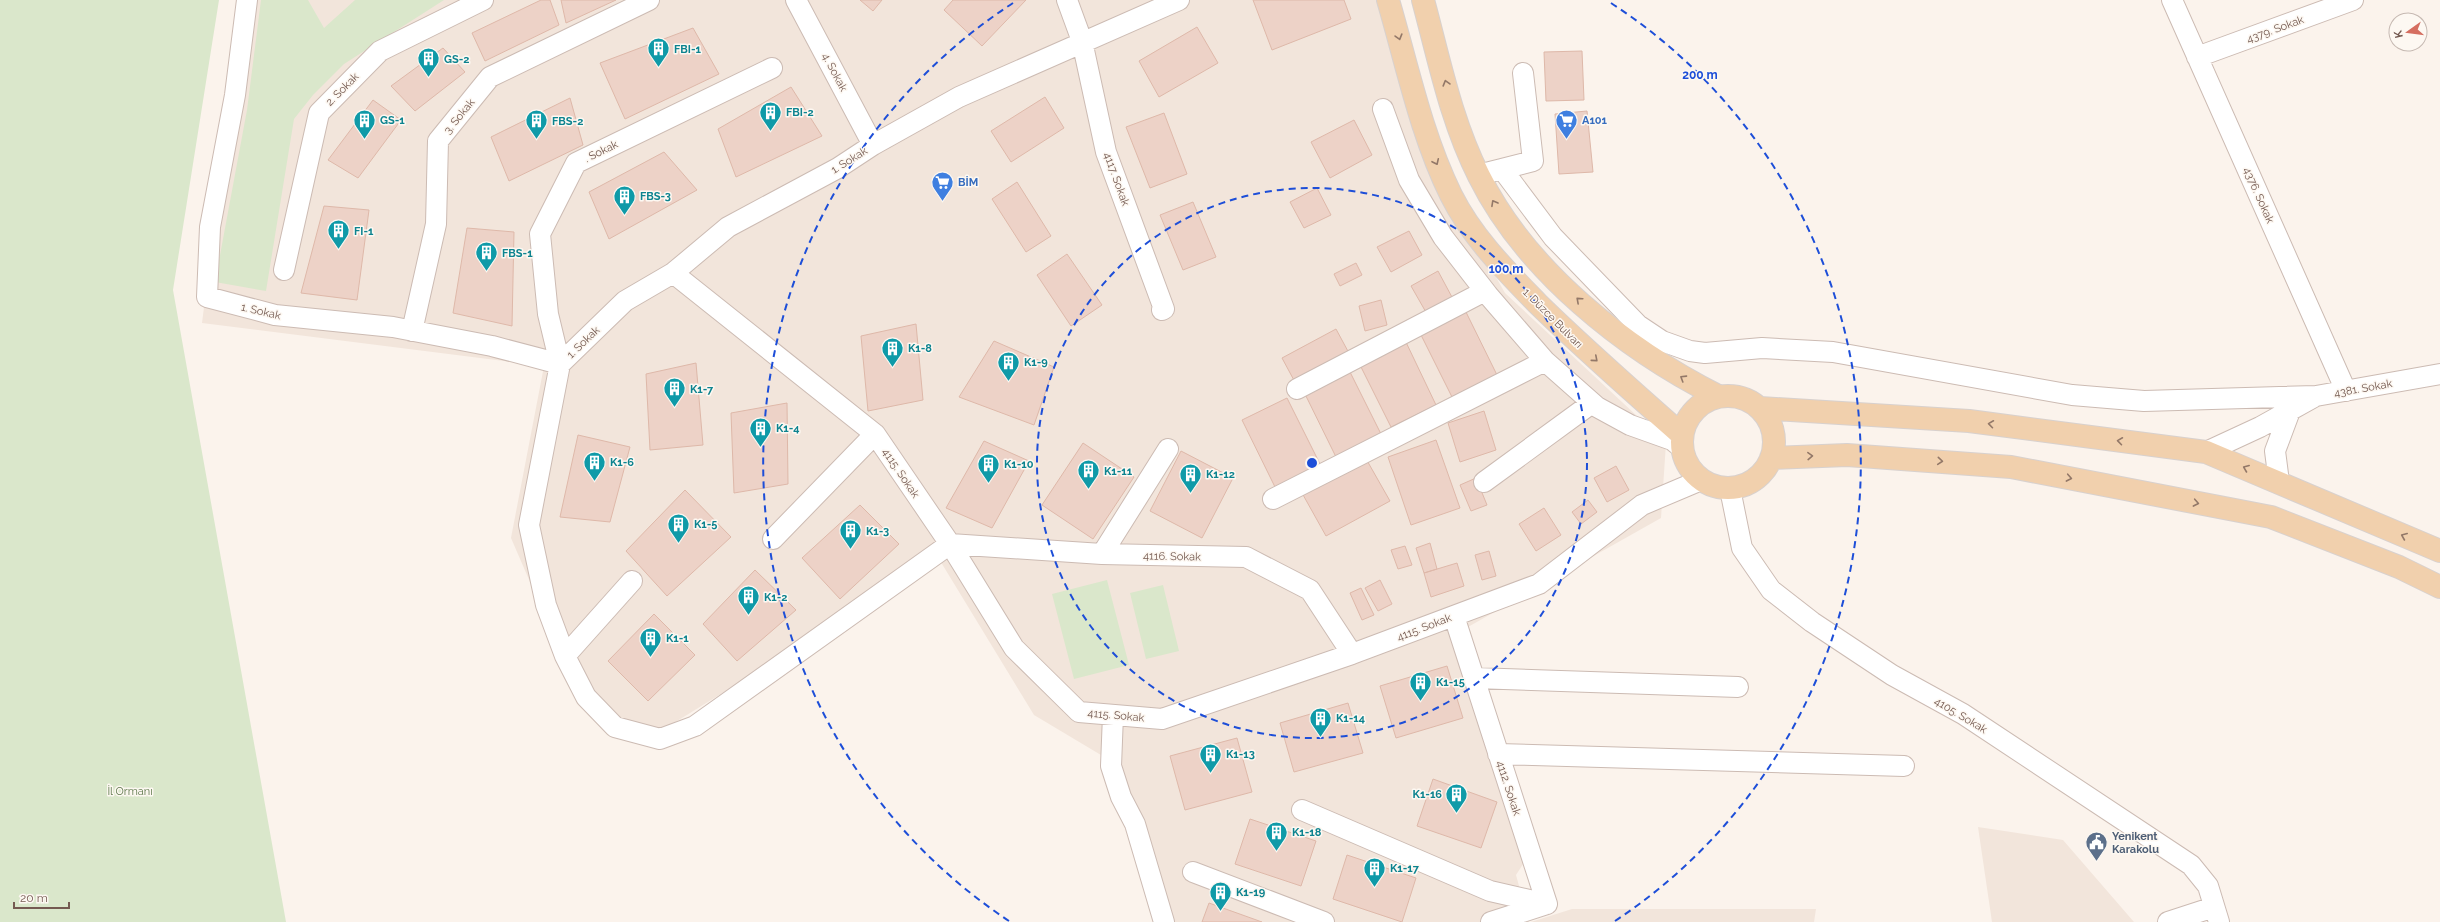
<svg xmlns="http://www.w3.org/2000/svg" width="2440" height="922" font-family="Raleway,sans-serif">
  <style>
    .residential { fill: #f2e5db }
    .green { fill: #dae7cb }
    .building { fill: #edd2c7; stroke: #deb8a9 }
    .lines { fill: none; stroke-linecap: round; stroke-linejoin: round }
    .minor-casing { stroke: #ccbbb3; stroke-width: 22 }
    .major-casing { stroke: #d8d1ce; stroke-width: 24 }
    .minor { stroke: #fff; stroke-width: 20 }
    .major { stroke: #f1d0ad; stroke-width: 22 }
    .oneway { stroke: #937868 }
    .ring { fill: none; stroke: #1d4ed8; stroke-width: 2; stroke-dasharray: 7 5 }
    .labels { text-anchor: middle; stroke-width: 3; stroke-linejoin: round; paint-order: stroke }
    .street-label { font-size: 11px; fill: #745a51; stroke: #fdf8f2 }
    .culture-label { font-size: 11px; font-weight: bold; fill: #0d838f; stroke: #fdf8f2; text-anchor: start }
    .shop-label { font-size: 11px; font-weight: bold; fill: #366cbe; stroke: #fdf8f2; text-anchor: start }
    .park-label { font-size: 11px; fill: #5d784b; stroke: #fdf8f2 }
    .service-label { font-size: 11px; font-weight: bold; fill: #4e5e75; stroke: #fdf8f2; text-anchor: start }
    .centre { fill: #1d4ed8; stroke: #fdf8f2; stroke-width: 2 }
    .ring-label { font-size: 12px; text-anchor: middle; font-weight: bold; fill: #1d4ed8; stroke: #fdf8f2; stroke-width: 3; stroke-linejoin: round; paint-order: stroke }
  </style>
  <rect width="100%" height="100%" fill="#fbf3ec"/>
  <path class="residential" d="M243 0H1379L1416 137 1505 293 1666 443 1661 518 1452 636 1525 861 1516 875 1529 922H1157L1106 758 1034 715 939 559 648 739 581 700 511 538 544 366 202 323Z
    M1978 827 2063 840 2134 922H1992Z
    M1572 909H1816L1814 922H1531Z"/>
  <path class="green" d="M0 0H219L173 290 286 922H0Z
    M261 0H308L324 28 355 0H444L344 64 313 95 294 119 266 291 215 282 247 110Z
    M1107 580 1129 665 1074 679 1052 594Z
    M1163 585 1179 651 1146 659 1130 593Z"/>
  <path class="building" d="M541 0H550L559 25 485 61 472 33Z
    M561 0H616L566 23Z
    M860 0H882L873 11Z
    M953 0H1026L982 46 944 10Z
    M1253 0H1344L1351 19 1272 50Z
    M1197 27 1218 63 1159 97 1139 61Z
    M693 28 719 74 625 119 600 63Z
    M443 48 465 72 415 111 391 86Z
    M1582 51 1584 100 1546 101 1544 52Z
    M791 87 822 136 736 177 718 129Z
    M1045 97 1064 128 1011 162 991 131Z
    M570 98 583 145 509 181 491 137Z
    M373 100 401 120 358 178 328 160Z
    M1587 111 1593 172 1559 174 1555 114Z
    M1164 113 1187 174 1150 188 1126 127Z
    M1354 120 1372 155 1330 178 1311 142Z
    M664 152 697 190 609 239 589 192Z
    M1017 182 1051 236 1026 252 992 199Z
    M1317 188 1331 215 1304 228 1290 202Z
    M1193 202 1216 257 1183 270 1160 215Z
    M324 206 369 210 357 300 301 293Z
    M467 228 514 232 512 326 453 313Z
    M1409 231 1422 255 1391 272 1377 247Z
    M1067 254 1102 305 1071 326 1037 275Z
    M1356 263 1362 275 1340 286 1334 274Z
    M1438 271 1453 299 1427 314 1411 286Z
    M1381 300 1387 325 1365 331 1359 306Z
    M1464 308 1497 375 1452 397 1419 331Z
    M916 324 923 400 868 411 861 336Z
    M1336 329 1350 355 1296 384 1282 358Z
    M1404 338 1436 405 1391 427 1358 361Z
    M994 341 1054 367 1034 425 959 397Z
    M696 363 703 445 650 450 646 374Z
    M1348 368 1381 434 1336 457 1303 390Z
    M1287 398 1320 464 1275 487 1242 420Z
    M787 403 788 484 734 493 731 413Z
    M1484 411 1496 450 1460 462 1448 423Z
    M578 435 630 447 610 522 560 517Z
    M1436 440 1460 508 1411 525 1388 457Z
    M984 441 1029 461 992 528 946 508Z
    M1083 443 1134 477 1093 539 1042 505Z
    M1181 451 1233 478 1202 538 1150 511Z
    M1365 457 1390 501 1326 536 1302 493Z
    M1616 466 1629 490 1607 502 1594 478Z
    M1476 478 1487 505 1471 511 1460 485Z
    M685 490 731 537 667 596 626 551Z
    M1588 500 1597 512 1581 524 1572 512Z
    M860 505 899 544 840 599 802 558Z
    M1544 508 1561 535 1536 551 1519 524Z
    M1430 543 1437 569 1424 573 1416 548Z
    M1405 546 1412 565 1398 569 1391 550Z
    M1489 551 1496 576 1482 580 1475 555Z
    M1457 563 1464 586 1431 597 1424 573Z
    M755 570 796 610 737 661 703 624Z
    M1380 580 1392 604 1378 611 1365 588Z
    M1361 588 1374 615 1362 620 1350 593Z
    M654 614 695 655 648 701 608 661Z
    M1447 666 1463 718 1396 738 1380 686Z
    M1348 703 1363 753 1294 772 1280 723Z
    M1237 738 1252 792 1185 810 1170 756Z
    M1433 779 1497 802 1481 848 1417 826Z
    M1250 819 1316 841 1301 886 1235 864Z
    M1347 855 1416 878 1402 922 1333 899Z
    M1209 903 1262 922H1202Z"/>
  <g class="lines">
    <defs>
      <path id="minor" d="M247 0 235 95 210 227 207 297 275 315 393 327 492 346 560 364 625 301 673 273 728 227 838 168 873 145 959 97 1179 0
        M796 0 873 145
        M1067 0 1082 41 1106 152 1164 309 1162 310
        M2172 0 2346 391
        M2197 57 2353 0
        M772 68 576 163 540 234 548 314 560 364 529 525 546 605 565 656 586 697 615 727 660 739 695 726 950 544 1102 554 1246 557 1310 590 1352 654
        M1383 109 1409 180 1443 237 1488 295 1545 361 1597 407 1630 425 1672 440 1682 448
        M1502 169 1533 161 1523 73
        M1478 175 1502 169 1553 237 1638 325 1662 341 1690 351 1705 353 1762 348 1833 352 2072 395 2144 401 2316 396
        M284 270 319 113 380 51 483 0
        M673 273 875 434 950 544 1014 648 1079 712 1162 719 1352 654 1539 584 1642 505 1701 480
        M412 331 436 224 438 141 490 77 649 0
        M1297 389 1485 291
        M2206 452 2260 427 2316 396 2440 374
        M1484 482 1592 403
        M2279 482 2275 451 2290 411
        M1730 489 1742 548 1771 590 1812 622 1892 675 1963 714 2191 865 2208 886 2219 922
        M1273 499 1545 361
        M773 539 875 434
        M1102 554 1168 449
        M1454 616 1547 904 1491 922
        M565 656 632 581
        M1474 678 1738 687
        M1113 715 1111 766 1121 797 1135 824 1164 922
        M1498 754 1904 766
        M1302 810 1490 891 1547 904
        M1193 872 1324 922
        M2168 922 2214 907"/>
      <path id="major" d="M1388 0C1407 65 1421 134 1451 195 1472 237 1505 270 1537 303 1584 349 1633 392 1682 435
        M1423 0C1439 59 1451 121 1479 176 1526 271 1625 349 1718 396
        M1682 442a46 46 0 1 1 92 0a46 46 0 1 1-92 0Z
        M1760 408 1969 421 2206 452 2440 551
        M1771 458 1847 455 2011 467 2271 517 2399 567 2440 587"/>
    </defs>
    <use href="#minor" class="minor-casing"/>
    <use href="#major" class="major-casing"/>
    <use href="#minor" class="minor"/>
    <use href="#major" class="major"/>
  </g>
  <defs><path id="oneway-chevron" d="M-2-3.5L2.5 0L-2 3.5" fill="none" stroke-width="1.6" stroke-linecap="round" stroke-linejoin="round"/></defs>
  <g class="oneway">
    <use href="#oneway-chevron" transform="translate(1399 37) rotate(74)"/>
    <use href="#oneway-chevron" transform="translate(1446 83) rotate(-106)"/>
    <use href="#oneway-chevron" transform="translate(1436 162) rotate(65)"/>
    <use href="#oneway-chevron" transform="translate(1494 203) rotate(-119)"/>
    <use href="#oneway-chevron" transform="translate(1579 300) rotate(-138)"/>
    <use href="#oneway-chevron" transform="translate(1595 359) rotate(41)"/>
    <use href="#oneway-chevron" transform="translate(1683 378) rotate(-148)"/>
    <use href="#oneway-chevron" transform="translate(1991 424) rotate(-172)"/>
    <use href="#oneway-chevron" transform="translate(2120 441) rotate(-172)"/>
    <use href="#oneway-chevron" transform="translate(1810 456) rotate(-2)"/>
    <use href="#oneway-chevron" transform="translate(1940 461) rotate(5)"/>
    <use href="#oneway-chevron" transform="translate(2246 468) rotate(-158)"/>
    <use href="#oneway-chevron" transform="translate(2069 478) rotate(11)"/>
    <use href="#oneway-chevron" transform="translate(2196 503) rotate(11)"/>
    <use href="#oneway-chevron" transform="translate(2404 536) rotate(-157)"/>
  </g>
  <g class="ring">
    <circle cx="1312" cy="463" r="275"/>
    <path d="M1009 921A549 549 0 0 1 1013 3M1611 3A549 549 0 0 1 1615 921"/>
  </g>
  <defs>
    <symbol id="building-pin" viewBox="-11 -11 22 30"><path d="M0 17L-7.5 6A9.5 9.5 0 1 1 7.5 6Z" fill="#0f9aa8" stroke="#fdf8f2"/><path d="M-4-6H4V6H1V3H-1V6H-4ZM-2.5-4.3h1.7v1.8h-1.7ZM.8-4.3h1.7v1.8H.8ZM-2.5-1h1.7V.8h-1.7ZM.8-1h1.7V.8H.8Z" fill="#fff"/></symbol>
    <symbol id="supermarket-pin" viewBox="-11 -11 22 30"><path d="M0 17L-7.5 6A9.5 9.5 0 1 1 7.5 6Z" fill="#3f7fe0" stroke="#fdf8f2"/><path d="M-6-5.5h2.5l.6 2H6L4.5 2H-2.5L-4.4-4H-6ZM-1.5 3.2a1.3 1.3 0 1 0 .1 0ZM3 3.2a1.3 1.3 0 1 0 .1 0Z" fill="#fff"/></symbol>
    <symbol id="civic-pin" viewBox="-11 -11 22 30"><path d="M0 17L-7.5 6A9.5 9.5 0 1 1 7.5 6Z" fill="#5c6f8a" stroke="#fdf8f2"/><path d="M-.6-6.5H3V-4.5H.6V-3L4-1V1h2V6H-6V1h2V-1L-.6-3ZM-1.2 2.5V6h2.4V2.5Z" fill="#fff"/></symbol>
  </defs>
  <g fill-rule="evenodd">
    <use href="#building-pin" x="646" y="36" width="25" height="34"/>
    <use href="#building-pin" x="416" y="46" width="25" height="34"/>
    <use href="#building-pin" x="758" y="100" width="25" height="34"/>
    <use href="#building-pin" x="352" y="108" width="25" height="34"/>
    <use href="#supermarket-pin" x="1554" y="108" width="25" height="34"/>
    <use href="#building-pin" x="524" y="108" width="25" height="34"/>
    <use href="#supermarket-pin" x="930" y="170" width="25" height="34"/>
    <use href="#building-pin" x="612" y="184" width="25" height="34"/>
    <use href="#building-pin" x="326" y="218" width="25" height="34"/>
    <use href="#building-pin" x="474" y="240" width="25" height="34"/>
    <use href="#building-pin" x="880" y="336" width="25" height="34"/>
    <use href="#building-pin" x="996" y="350" width="25" height="34"/>
    <use href="#building-pin" x="662" y="376" width="25" height="34"/>
    <use href="#building-pin" x="748" y="416" width="25" height="34"/>
    <use href="#building-pin" x="582" y="450" width="25" height="34"/>
    <use href="#building-pin" x="976" y="452" width="25" height="34"/>
    <use href="#building-pin" x="1076" y="458" width="25" height="34"/>
    <use href="#building-pin" x="1178" y="462" width="25" height="34"/>
    <use href="#building-pin" x="666" y="512" width="25" height="34"/>
    <use href="#building-pin" x="838" y="518" width="25" height="34"/>
    <use href="#building-pin" x="736" y="584" width="25" height="34"/>
    <use href="#building-pin" x="638" y="626" width="25" height="34"/>
    <use href="#building-pin" x="1408" y="670" width="25" height="34"/>
    <use href="#building-pin" x="1308" y="706" width="25" height="34"/>
    <use href="#building-pin" x="1198" y="742" width="25" height="34"/>
    <use href="#building-pin" x="1444" y="782" width="25" height="34"/>
    <use href="#building-pin" x="1264" y="820" width="25" height="34"/>
    <use href="#civic-pin" x="2084" y="830" width="25" height="34"/>
    <use href="#building-pin" x="1362" y="856" width="25" height="34"/>
    <use href="#building-pin" x="1208" y="880" width="25" height="34"/>
  </g>
  <g class="labels">
    <g class="street-label">
      <text transform="translate(2275 29) rotate(-20)" y="4">4379. Sokak</text>
      <text transform="translate(835 72) rotate(62)" y="4">4. Sokak</text>
      <text transform="translate(342 89) rotate(-45)" y="4">2. Sokak</text>
      <text transform="translate(459 116) rotate(-51)" y="4">3. Sokak</text>
      <text transform="translate(601 151) rotate(-26)" y="4">. Sokak</text>
      <text transform="translate(849 160) rotate(-32)" y="4">1. Sokak</text>
      <text transform="translate(1117 179) rotate(70)" y="4">4117. Sokak</text>
      <text transform="translate(2259 195) rotate(66)" y="4">4376. Sokak</text>
      <text transform="translate(261 311) rotate(13)" y="4">1. Sokak</text>
      <text transform="translate(1553 318) rotate(45)" y="4">1. Düzce Bulvarı</text>
      <text transform="translate(583 342) rotate(-44)" y="4">1. Sokak</text>
      <text transform="translate(2363 388) rotate(-10)" y="4">4381. Sokak</text>
      <text transform="translate(901 473) rotate(56)" y="4">4115. Sokak</text>
      <text transform="translate(1172 556) rotate(1)" y="4">4116. Sokak</text>
      <text transform="translate(1424 627) rotate(-21)" y="4">4115. Sokak</text>
      <text transform="translate(1116 715) rotate(5)" y="4">4115. Sokak</text>
      <text transform="translate(1961 715) rotate(31)" y="4">4105. Sokak</text>
      <text transform="translate(1509 788) rotate(72)" y="4">4112. Sokak</text>
    </g>
    <g class="culture-label">
      <text x="674" y="53">FBI-1</text>
      <text x="444" y="63">GS-2</text>
      <text x="786" y="116">FBI-2</text>
      <text x="380" y="124">GS-1</text>
      <text x="552" y="125">FBS-2</text>
      <text x="640" y="200">FBS-3</text>
      <text x="354" y="235">FI-1</text>
      <text x="502" y="257">FBS-1</text>
      <text x="908" y="352">K1-8</text>
      <text x="1024" y="366">K1-9</text>
      <text x="690" y="393">K1-7</text>
      <text x="776" y="432">K1-4</text>
      <text x="610" y="466">K1-6</text>
      <text x="1004" y="468">K1-10</text>
      <text x="1104" y="475">K1-11</text>
      <text x="1206" y="478">K1-12</text>
      <text x="694" y="528">K1-5</text>
      <text x="866" y="535">K1-3</text>
      <text x="764" y="601">K1-2</text>
      <text x="666" y="642">K1-1</text>
      <text x="1436" y="686">K1-15</text>
      <text x="1336" y="722">K1-14</text>
      <text x="1226" y="758">K1-13</text>
      <text x="1442" y="798" text-anchor="end">K1-16</text>
      <text x="1292" y="836">K1-18</text>
      <text x="1390" y="872">K1-17</text>
      <text x="1236" y="896">K1-19</text>
    </g>
    <g class="shop-label">
      <text x="1582" y="124">A101</text>
      <text x="958" y="186">BİM</text>
    </g>
    <g class="park-label">
      <text x="130" y="795">İl Ormanı</text>
    </g>
    <g class="service-label">
      <text x="2112" y="840">Yenikent<tspan x="2112" dy="13">Karakolu</tspan></text>
    </g>
  </g>
  <circle cx="1312" cy="463" r="6" class="centre"/>
  <g class="ring-label">
    <text x="1700" y="79">200 m</text>
    <text x="1506" y="273">100 m</text>
  </g>
  <g transform="translate(2408 32) rotate(256)"><circle r="19" fill="#fdf8f2" stroke="#c6b9b2"/>
  <path d="M0-3L7 15L0 10L-7 15Z" fill="#d56e60"/>
  <text y="-6" font-size="11" font-weight="bold" text-anchor="middle" fill="#745a51">K</text>
  </g>
  <path d="M14 902v6h55v-6" fill="none" stroke="#745a51" stroke-width="2"/>
  <text x="20" y="902" font-size="12" fill="#745a51" stroke="#fdf8f2" stroke-width="3" paint-order="stroke">20 m</text>
</svg>
